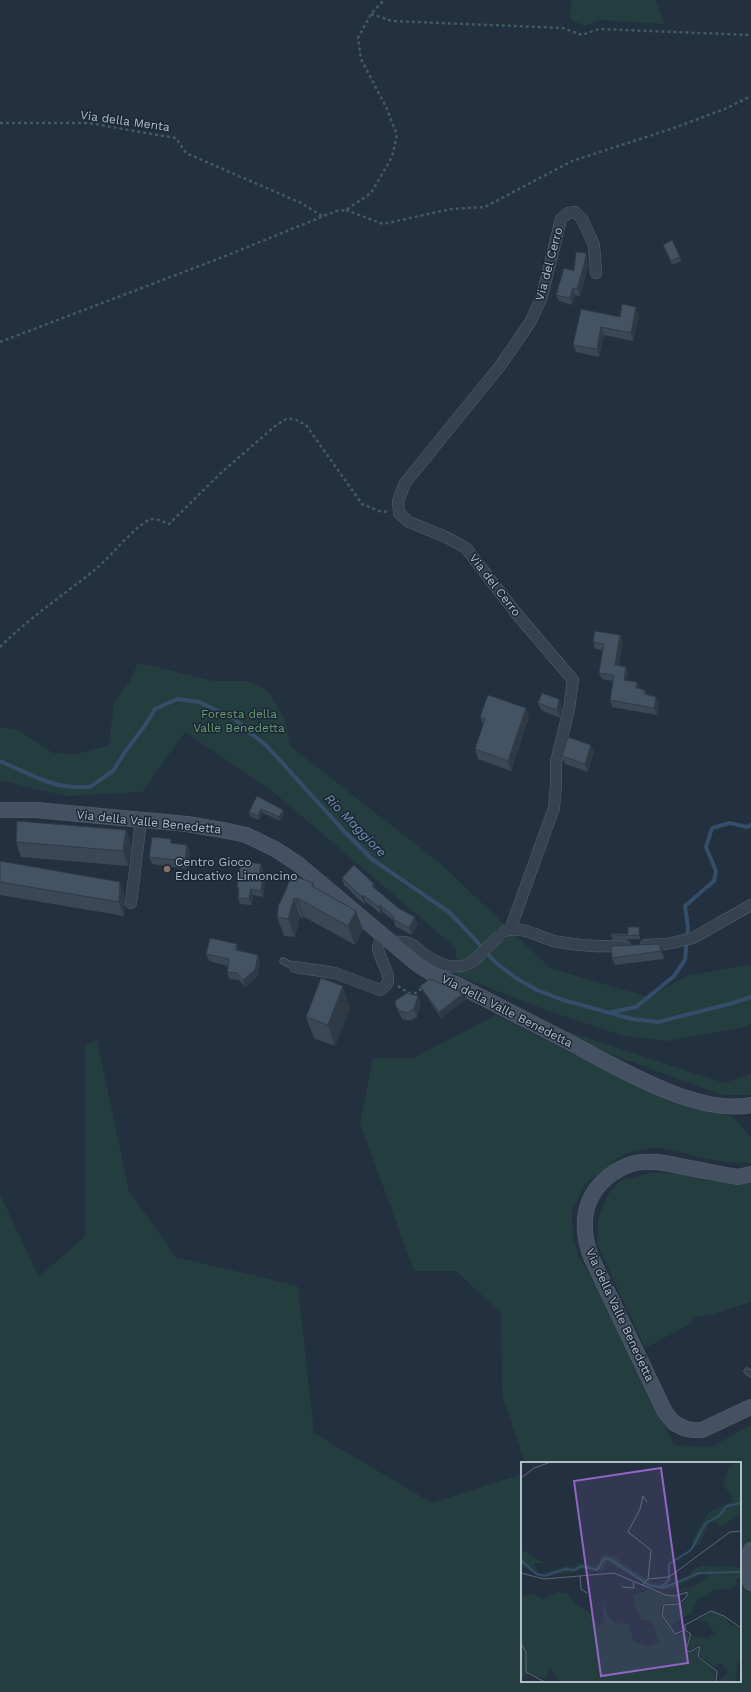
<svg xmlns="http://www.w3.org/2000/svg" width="751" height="1692" font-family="'Work Sans',sans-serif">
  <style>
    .green { fill: #243e40 }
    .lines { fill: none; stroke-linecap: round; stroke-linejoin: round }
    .stream { stroke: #344d68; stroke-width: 4 }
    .service-casing { stroke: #54606d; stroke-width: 7 }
    .minor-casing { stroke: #54606d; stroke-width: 12 }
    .secondary-casing { stroke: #54606d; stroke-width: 16 }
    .path { stroke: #425b5d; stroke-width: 2.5; stroke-dasharray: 3 3; stroke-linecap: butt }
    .service { stroke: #36424f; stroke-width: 5.5 }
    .minor { stroke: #36424f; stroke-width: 11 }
    .secondary { stroke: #445162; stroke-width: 15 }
    .minor-bridge-casing { stroke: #54606d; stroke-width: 12; stroke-linecap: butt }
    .minor-bridge { stroke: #36424f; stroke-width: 11 }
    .wall { fill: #3a4756 }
    .shaded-wall { fill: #2f3a46 }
    .building { fill: #435364; stroke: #2f3a46 }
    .education-dot { fill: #8d6e63; stroke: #1b2734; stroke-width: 1.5 }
    .labels { text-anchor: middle; stroke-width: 3; stroke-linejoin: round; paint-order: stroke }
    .street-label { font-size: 12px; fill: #b2bdca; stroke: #1b2734 }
    .park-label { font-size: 12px; fill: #689d71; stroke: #1b2734 }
    .poi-label { font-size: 12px; fill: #b2bdca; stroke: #1b2734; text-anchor: start }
    .water-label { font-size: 13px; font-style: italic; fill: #708fb0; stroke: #1b2734 }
    .inset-river { fill: none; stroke: #344d68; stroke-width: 2 }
    .inset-road { fill: none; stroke: #5c6877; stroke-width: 1 }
    .view { fill: #9166c3; fill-opacity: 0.15; stroke: #9166c3; stroke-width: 2 }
    .inset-edge { fill: none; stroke: #b2bdca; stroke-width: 2 }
  </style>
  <rect width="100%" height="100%" fill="#22303f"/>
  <path class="green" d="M571 0H656L664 24 600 20 584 26 570 19Z
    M138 663 214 681H248L268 691 285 719 290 746 442 865 550 968 648 997 687 976 751 964V1024L740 1028 667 1041 623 1036 543 1009 457 975 456 948 271 790 185 732 142 792 66 796 0 780V727L18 730 53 753 78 754 109 745 114 702 130 681Z
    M496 1015 552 1043 607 1066 659 1093 733 1117 751 1137V1163L723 1162 656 1147 624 1154 585 1184 572 1212 573 1237 579 1257 594 1282 620 1331 674 1445 711 1447 751 1425V1692H0V1194L39 1277 85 1236V1045L97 1040 129 1191 176 1257 298 1286 314 1433 432 1503 522 1474V1681H740V1463H525L502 1395 501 1313 456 1271H414L360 1123 373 1058H413Z
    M548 1025 724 1083 751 1074V1095H722L618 1057Z
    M649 1173H681L736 1185 751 1182V1302L710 1315 696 1317 687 1326 645 1348 597 1244 598 1218 607 1196 619 1181Z"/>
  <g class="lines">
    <path class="stream" d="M0 761 40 779 58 785 73 787H90L113 771 125 752 146 724 155 709 177 699 199 702 235 719 246 730 266 745 342 829 373 860 449 912 469 933 495 962 516 978 537 990 563 1000 632 1019 658 1022 733 1003 751 997
      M611 1012 636 1007 674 976 685 960 688 927 685 906 714 881 716 871 706 847 712 828 730 823 747 827 751 825"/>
    <defs>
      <path id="service" d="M283 961 295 967
        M747 1371 751 1374"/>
      <path id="minor" d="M131 903 141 820
        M510 930 554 808 556 784V762L569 709 573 680 516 613 466 548 446 537 409 522 399 513 398 501 405 483 500 366 531 321 542 296 561 219 568 213 575 212 582 219 594 245 596 273
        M505 931C524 925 541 939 559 942 581 946 603 947 625 946
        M390 942C396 942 404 941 409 943 414 945 420 951 424 954 442 967 463 973 479 956
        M646 945 667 944 693 938 751 905
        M295 967 335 973 380 990C399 981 379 962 378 948 378 943 381 940 384 937"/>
      <path id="secondary" d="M0 810H36L187 824 228 831 246 835 275 849 298 864 417 964 433 974 460 986C497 1005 534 1024 571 1043 618 1068 698 1116 751 1105
        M751 1174 738 1177C720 1174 702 1170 684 1167 671 1164 658 1161 644 1162 634 1162 622 1167 613 1173 583 1194 579 1224 591 1257L665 1412 674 1423 684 1428 692 1430H702L751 1407
        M751 1550C745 1562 744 1571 751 1583"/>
    </defs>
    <use href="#service" class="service-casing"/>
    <use href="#minor" class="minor-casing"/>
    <use href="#secondary" class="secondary-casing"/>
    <path class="path" d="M371 14 392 21 563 28 582 35 599 29 751 35
      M0 123H88L176 138 186 153 301 203 324 217
      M346 210 383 224 451 209 485 207 572 161 674 128 727 108 751 96
      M0 342 223 257 336 211 346 210 371 193 392 157 397 135 386 107 361 59 358 38 371 14 384 0
      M0 647C30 617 65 594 97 568 111 556 134 527 149 520 155 517 163 522 169 524L223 471 274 427 286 419H294L306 425 362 504 379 511 388 512
      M398 986 409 993H416L423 987"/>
    <use href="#service" class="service"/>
    <use href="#minor" class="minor"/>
    <use href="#secondary" class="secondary"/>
    <defs>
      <path id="minor-bridge" d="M472 962 499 936"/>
    </defs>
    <use href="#minor-bridge" class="minor-bridge-casing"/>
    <use href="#minor-bridge" class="minor-bridge"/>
  </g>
  <path class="wall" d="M663 245 680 257 681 261 672 265Z
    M588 260V267L580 296 575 295 572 305 559 301 556 295 574 271Z
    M581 309 620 317 639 315 633 341 604 335 599 357 576 352 573 345Z
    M620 635 623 642 619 665 626 667 628 673 627 681 637 682 640 689 645 690 647 695 656 697 659 703 657 715 612 707 610 700 613 681 602 679 599 673 603 650 595 649 593 642Z
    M559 699 562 707 560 718 541 710 538 703Z
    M480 717H529L511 771 478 759 475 749 483 725Z
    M594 752 588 772 565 764 562 756Z
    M257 796 283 810 284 814 280 821 263 813 259 820 250 816 249 812Z
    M126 830 131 844 128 866 21 857 16 842Z
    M173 843 187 845 190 852 187 869 152 864 149 857Z
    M0 861 125 896 124 916 0 895Z
    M261 864 263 870 262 875 265 882 263 897 253 895 252 905 240 904 238 898 239 891 237 887Z
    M342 878 376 889 418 924 412 935 395 926 394 921 383 912 381 914 366 902 364 904 344 885Z
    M313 883 315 888 363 930 355 945 304 917 303 918 300 917 295 937 284 936 277 917 280 903Z
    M640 931V939L613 940 611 936 628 934Z
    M660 944 663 951 664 959 615 965 612 958Z
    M239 951 260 962 257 977 245 987 239 980 229 979 227 972 228 966 209 961 206 954Z
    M420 986 464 993 466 999 441 1018 423 991Z
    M421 1003 417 1017 410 1021 402 1019 398 1011 395 1004Z
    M350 1008 335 1046 314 1038 306 1017Z"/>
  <path class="shaded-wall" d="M586 253 588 260V267L580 296 577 289Z
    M573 288 575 295 572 305 570 298Z
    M636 307 639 315 633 341 631 333Z
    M601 327 604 335 599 357 597 349Z
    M620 635 623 642 618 671 615 665Z
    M626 667 628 673 626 686 624 680Z
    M637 682 640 689 636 688Z
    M656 697 659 703 657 715 654 708Z
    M559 699 562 707 560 718 557 710Z
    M526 708 529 717 511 771 508 761Z
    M591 745 594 752 588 772 585 764Z
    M261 809 263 813 259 820 258 816Z
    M283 810 284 814 280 821 279 817Z
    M126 830 131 844 128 866 123 851Z
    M187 845 190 852 187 869 185 861Z
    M261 864 263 870 261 881 259 875Z
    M263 876 265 882 263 897 261 891Z
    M120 882 125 896 124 916 119 902Z
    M374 884 376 891 372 886Z
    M251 889 253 895 252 905 249 899Z
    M363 895 366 902 364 904 362 897Z
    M294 898 300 917 295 937 288 919Z
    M297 898 304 917 303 918 296 899Z
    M380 905 383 912 381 914 379 907Z
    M356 911 363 930 355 945 348 926Z
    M415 917 418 924 412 935 409 928Z
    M639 927 640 931V939L639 935Z
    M237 944 240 952 236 950Z
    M660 944 663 951 664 959 661 951Z
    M258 955 260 962 257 977 245 987 243 980Z
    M343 986 350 1008 335 1046 328 1025Z
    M464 993 466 999 441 1018 439 1012Z
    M418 996 421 1003 417 1017 414 1009Z"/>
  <path class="building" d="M672 240 680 257 671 261 663 245Z
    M576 252 586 253 585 261 577 289 573 288 570 298 556 295 564 268 574 271Z
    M622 304 636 307 631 333 601 327 597 349 573 345 581 309 620 317Z
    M595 631 620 635 615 665 626 667 624 680 637 682 636 688 645 690 644 694 656 697 654 708 610 700 614 675 599 673 604 644 593 642Z
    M542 693 559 699 557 710 538 703Z
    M488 695 526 708 508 761 475 749 485 719 480 717Z
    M568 737 591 745 585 764 562 756Z
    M257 796 283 810 279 817 261 809 258 816 249 812Z
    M17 821 126 830 123 851 16 842Z
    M152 837 171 839V843L187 845 185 861 149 857Z
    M0 861 120 882 119 902 0 882Z
    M241 861 261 864 259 875 263 876 261 891 251 889 249 899 238 898 239 888 237 887Z
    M354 865 374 884 372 886 398 908 415 917 409 928 393 919 394 917 380 905 379 907 363 895 362 897 342 878Z
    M292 875 313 883 312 886 356 911 348 926 297 898 296 899 294 898 288 919 277 917 279 903H280Z
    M628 927H639V935L611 936V934H628Z
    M210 938 237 944 236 950 258 955 255 970 243 980 237 973 227 972 229 959 206 954Z
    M660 944 661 951 612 958 611 946Z
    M321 978 343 986 328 1025 306 1017Z
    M430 979 464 993 439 1012 420 986Z
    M407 993 418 996 414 1009 407 1013 399 1011 395 1004 396 1000Z"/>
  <circle class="education-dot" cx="167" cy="869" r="4"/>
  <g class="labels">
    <g class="street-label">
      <text transform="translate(125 121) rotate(8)" y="4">Via della Menta</text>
      <text transform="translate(549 264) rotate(-75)" y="4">Via del Cerro</text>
      <text transform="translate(495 585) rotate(52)" y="4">Via del Cerro</text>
      <text transform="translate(149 822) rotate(6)" y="4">Via della Valle Benedetta</text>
      <text transform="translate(507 1011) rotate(27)" y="4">Via della Valle Benedetta</text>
      <text transform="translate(620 1315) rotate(65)" y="4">Via della Valle Benedetta</text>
    </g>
    <g class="park-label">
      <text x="239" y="718">Foresta della<tspan x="239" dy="14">Valle Benedetta</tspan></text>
    </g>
    <g class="poi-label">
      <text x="175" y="866">Centro Gioco<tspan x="175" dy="14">Educativo Limoncino</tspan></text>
    </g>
    <g class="water-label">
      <text transform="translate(356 825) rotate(46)" y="5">Rio Maggiore</text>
    </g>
  </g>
  <g transform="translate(521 1462)">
    <rect width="220" height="220" fill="#22303f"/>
    <path d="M220 0V50L200 65 193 58 189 59 179 80 171 87 172 76 188 50 213 39 202 22 207 6 213 1ZM0 87 21 100 31 101H13L18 112 46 104 53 106 57 100 74 104 78 103 80 93 95 94 99 100 132 121 144 123 167 116 171 109 179 104 220 105V117L215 116 216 122 211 126 191 128 186 134 177 136 170 151 149 164 142 152 144 145 160 142 167 135 168 129 164 128 154 133 133 128 154 132 164 125 171 126 187 115 186 113 181 112 155 125 142 128 121 124V120L86 100 82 108 60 107 51 111 19 113 0 104ZM127 128 156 135 160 139 144 141 140 146 139 152 154 174 166 170 170 173 164 188 170 191 178 185 176 196 194 208V220H38L29 205 25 217 8 212 0 216V134L10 132 22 137 36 130 46 132 54 142 68 150 78 165 83 160 81 137 87 154 94 161 108 162 112 179 127 185 138 180 132 162 126 158H121L113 142V134ZM192 149 204 154 208 162 218 166 220 173V198L214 204H217V208L213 220H198L207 210 200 201 194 205 178 194 181 183H177L171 188 166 186 172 174 188 177 189 173 194 172 186 159H176Z" fill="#243e40"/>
    <path class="inset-river" d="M0 98 15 112 24 114 44 107 54 108 60 104 76 108 82 98 87 96 128 123 142 126 178 111 220 110M140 125 148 118V102L170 88 184 62 198 54 206 44 220 41"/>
    <path class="inset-road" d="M0 16 13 6 30 0M126 40 122 34 119 47 107 70 130 88 127 117M0 111 23 117 93 111 145 133 155 134 166 130V134L158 142 143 143 141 153 154 172 164 168 170 172 165 188 169 190 179 184 177 195 196 209 195 220M59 114 60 127 66 131M121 123 127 117 148 115 209 70 220 69M101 125 113 126 112 120M164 168V163L190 149 203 154 220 166M0 182 5 190V210L24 220"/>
    <path class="view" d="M140 6 167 201 80 214 53 19Z"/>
    <rect width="220" height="220" class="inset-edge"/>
  </g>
</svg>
